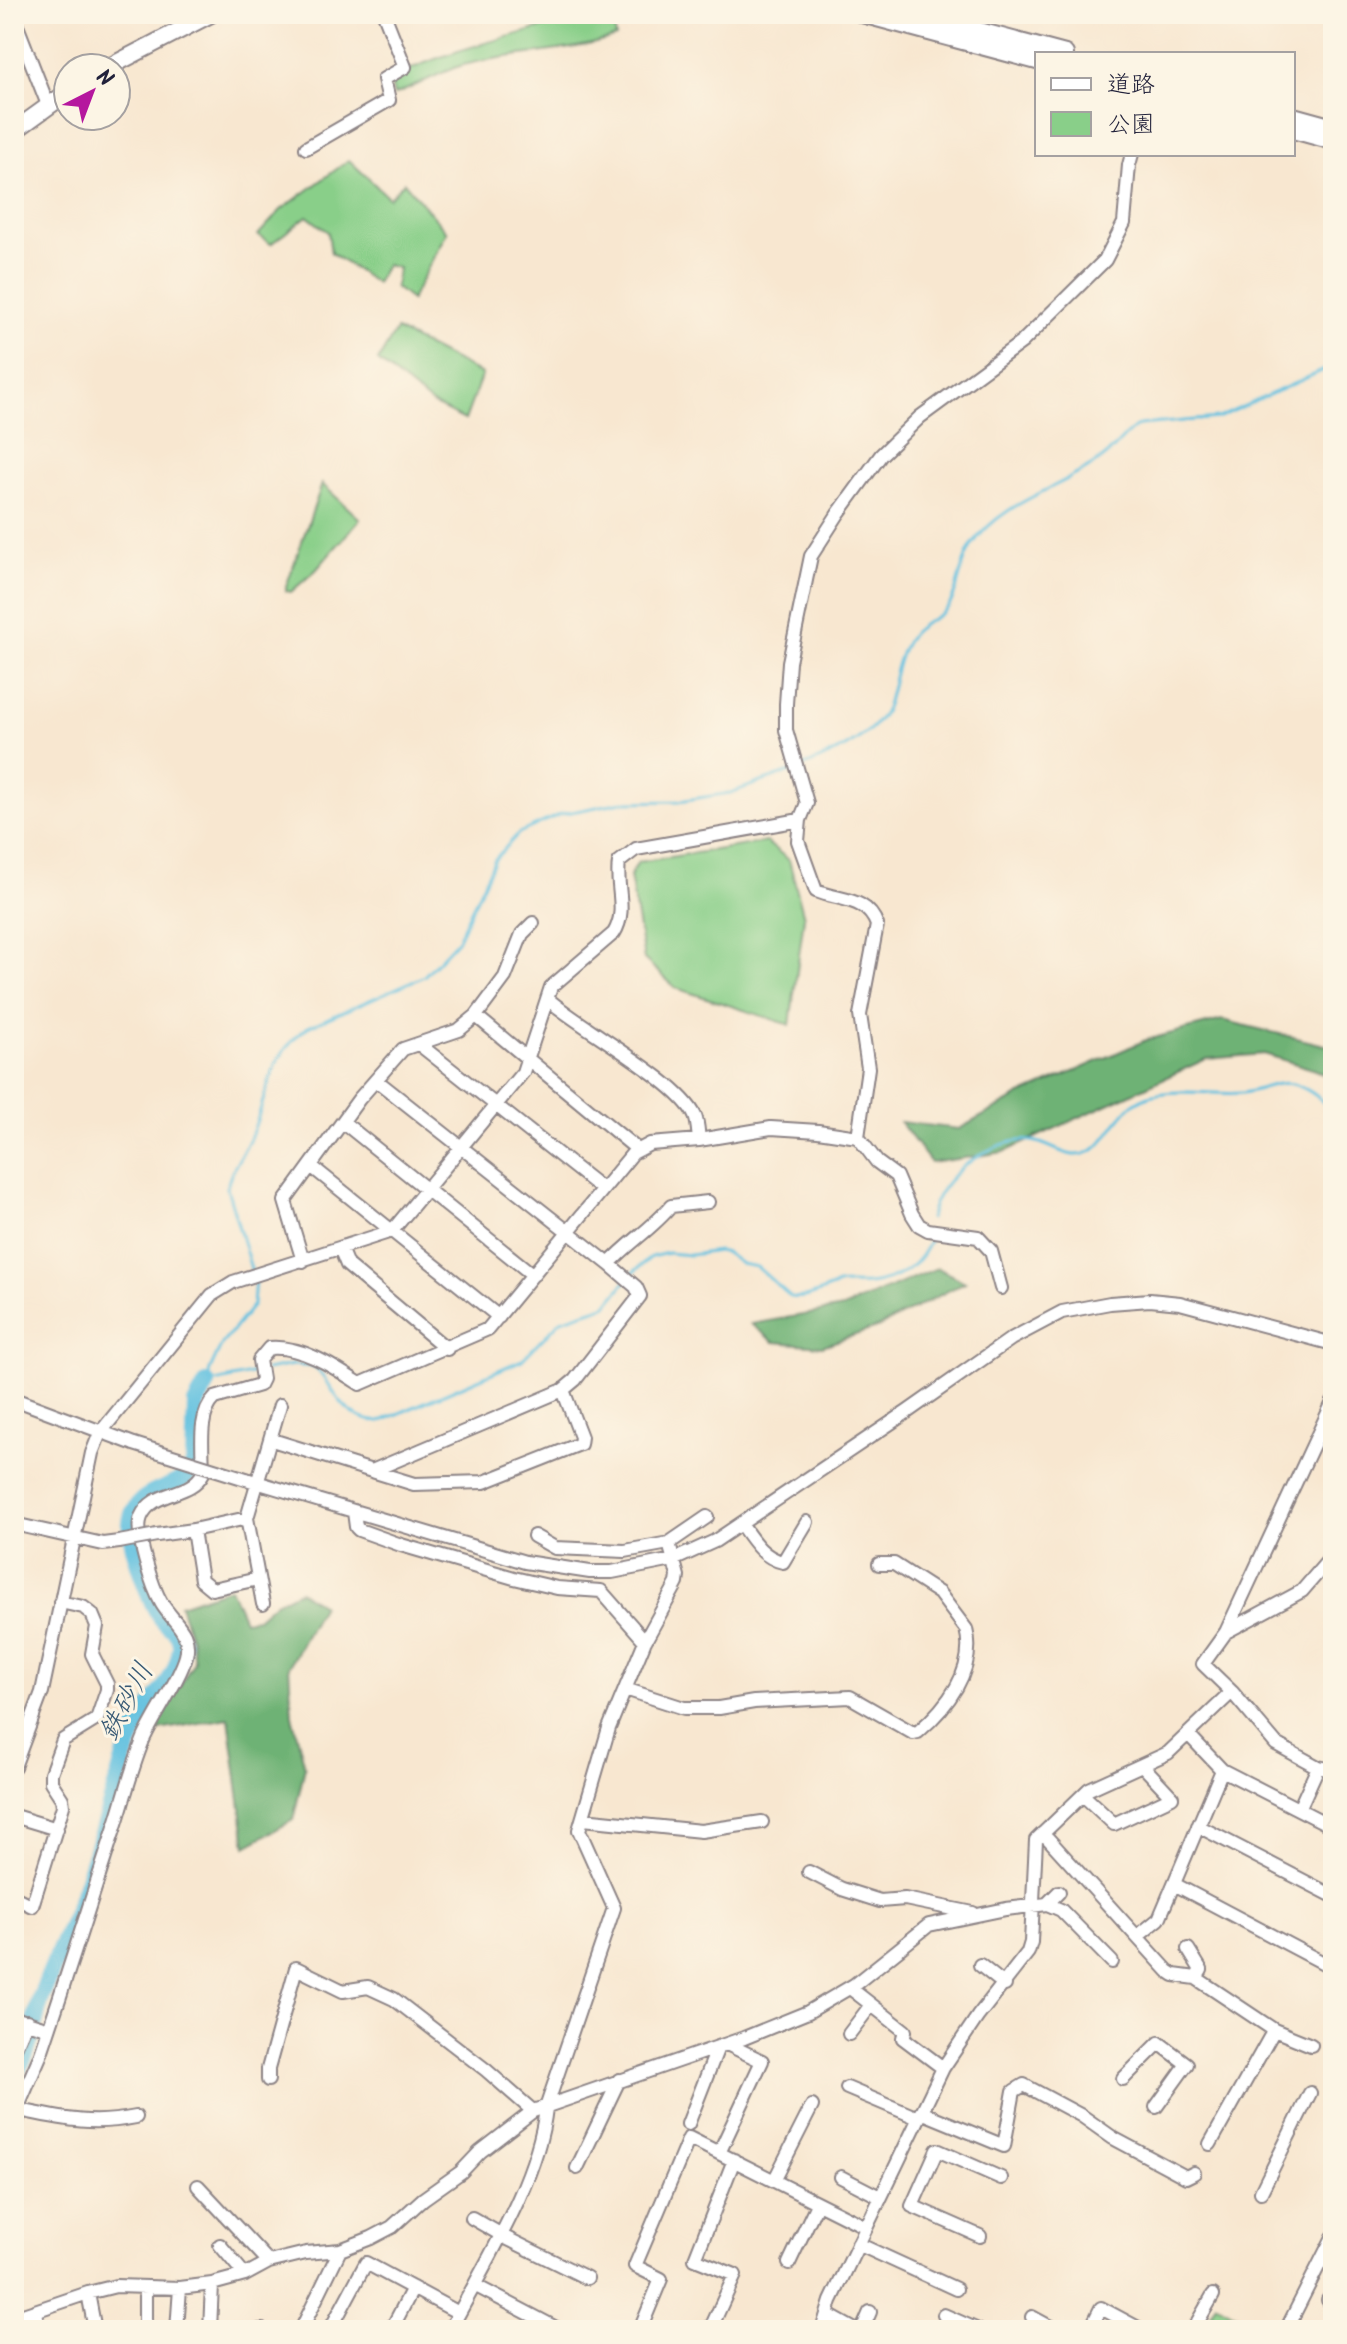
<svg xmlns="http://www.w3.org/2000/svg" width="1347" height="2344" font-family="Kalam,'Klee One',sans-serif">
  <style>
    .green { fill: #89cf89; stroke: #567862; stroke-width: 2 }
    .forest { fill: #6eb275; stroke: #486a58; stroke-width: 2 }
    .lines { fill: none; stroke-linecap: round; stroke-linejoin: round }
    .stream { stroke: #62c1e0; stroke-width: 3 }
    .river { stroke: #62c1e0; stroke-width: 18 }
    .minor-casing { stroke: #8d8486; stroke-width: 16 }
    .major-casing { stroke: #8d8486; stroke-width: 20 }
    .minor { stroke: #fff; stroke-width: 12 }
    .major { stroke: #fff; stroke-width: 16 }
    .minor-bridge-casing { stroke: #8d8486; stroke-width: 16; stroke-linecap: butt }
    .minor-bridge { stroke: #fff; stroke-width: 12 }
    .labels { text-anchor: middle; stroke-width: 6; stroke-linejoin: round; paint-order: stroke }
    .water-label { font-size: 28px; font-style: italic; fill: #385a75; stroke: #fcf5e5 }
  </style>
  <rect width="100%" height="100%" fill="#fcf5e5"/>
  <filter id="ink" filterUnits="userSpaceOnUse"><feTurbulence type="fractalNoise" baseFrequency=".0125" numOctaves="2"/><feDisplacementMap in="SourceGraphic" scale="16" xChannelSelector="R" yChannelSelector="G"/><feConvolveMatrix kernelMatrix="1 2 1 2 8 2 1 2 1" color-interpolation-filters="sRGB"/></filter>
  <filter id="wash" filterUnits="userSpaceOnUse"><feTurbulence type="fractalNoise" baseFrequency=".006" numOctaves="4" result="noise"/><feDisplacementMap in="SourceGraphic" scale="32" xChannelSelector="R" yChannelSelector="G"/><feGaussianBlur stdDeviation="1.8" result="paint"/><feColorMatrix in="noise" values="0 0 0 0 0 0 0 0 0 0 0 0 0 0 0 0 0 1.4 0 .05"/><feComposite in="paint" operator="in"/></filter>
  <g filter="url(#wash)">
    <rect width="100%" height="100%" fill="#f8e7d0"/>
    <path class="green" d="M590 14H612L616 37C567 54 514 52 463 65 440 72 417 86 394 95L390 79C452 46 524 35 590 14Z
      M349 160 389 198 404 182 447 232 411 300 395 287 398 268 386 265 376 283 331 253 328 232 307 216 271 244 258 235 281 210Z
      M396 330 482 374 465 420 432 404 378 361Z
      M322 484 360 519 316 570 291 592 286 591V587Z
      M766 842 789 860 804 917 790 1025 676 988 644 959 630 876 638 862Z
      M1216 2303 1249 2322 1245 2330H1202Z"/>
    <path class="forest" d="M1222 1020 1333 1047V1079L1316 1070 1264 1054 1206 1059 1004 1152 931 1163 900 1122 959 1129 1021 1095 1146 1040Z
      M937 1268 965 1282 879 1327 822 1346 774 1342 751 1324 843 1308Z
      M230 1588 244 1620 257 1618 273 1604 299 1591 322 1605 289 1666 292 1715 305 1767 293 1820 246 1846 229 1718 154 1731 194 1661 191 1639 180 1605Z"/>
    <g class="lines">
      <path class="stream" d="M800 768C829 756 876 737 887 705 894 683 896 656 910 636 921 621 945 617 951 602 960 584 960 563 972 545 1003 500 1061 489 1103 458 1116 448 1124 434 1139 425L1218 418 1333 366
        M930 1219C934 1179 993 1136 1032 1141 1053 1144 1068 1162 1090 1152 1105 1145 1119 1114 1135 1103 1162 1084 1211 1096 1242 1093 1259 1091 1280 1079 1296 1085 1311 1090 1325 1101 1333 1115
        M252 1272 227 1188C230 1168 246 1151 253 1131 269 1091 268 1055 308 1027L424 976 457 941 495 859 519 833 561 814 622 802 679 801 730 793 793 771
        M629 1276 651 1257 668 1253 690 1255 718 1251 726 1253 741 1264 757 1267 791 1297C810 1300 821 1290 838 1285 848 1283 859 1285 869 1284 898 1280 920 1266 930 1239
        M255 1279 253 1305 222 1344 210 1370 207 1384 259 1372
        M266 1370 293 1365 315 1367C337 1392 341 1418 379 1422L522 1360 561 1320 607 1305 625 1282"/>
      <path class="river" d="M14 2074C31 2052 33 2021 42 1995 54 1961 71 1928 83 1894 95 1858 106 1820 117 1784 122 1769 125 1752 132 1738 146 1707 177 1684 181 1648 182 1630 166 1627 159 1614 150 1600 128 1539 131 1522 136 1485 182 1494 194 1465L196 1404 207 1384"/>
    </g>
  </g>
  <g filter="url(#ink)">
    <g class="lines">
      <defs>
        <path id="minor" d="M14 18 48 105
          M306 148 389 100 384 79 405 67 384 14
          M549 1000C581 1028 680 1082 695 1116 698 1123 698 1133 699 1140
          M476 1016 638 1150
          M420 1045 602 1189
          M343 1122 533 1275
          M311 1166 499 1317
          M340 1248 347 1265 447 1349
          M303 1261 285 1201 359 1099 403 1049 459 1030 476 1016 505 977 522 934 533 923
          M609 1264C628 1243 653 1228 671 1206L708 1202
          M1001 1288 991 1251 978 1237 928 1230 919 1225 912 1214 896 1176 877 1162 858 1137 868 1068 860 1015 877 925C867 897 840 901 816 891L798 841 800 820 807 803 786 730V704L789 662 811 556 838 514 881 455 920 417 1022 342 1105 260 1124 223 1129 165 1132 154
          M14 1399 134 1444
          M272 1440 414 1484 484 1482 580 1444 581 1437 563 1390
          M374 1470 563 1390 575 1380 640 1296 636 1287 609 1264 376 1080
          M246 1479 525 1562 590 1572H612L673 1560 715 1541 907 1412 1011 1339 1062 1312 1110 1303 1150 1300 1180 1303 1333 1344
          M354 1512 356 1527 359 1530 401 1545 514 1578 557 1588 601 1591 645 1641
          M247 1518 263 1604
          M14 1524 103 1544 119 1542
          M741 1524C752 1540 763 1558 783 1562L807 1522
          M193 1530 201 1580 212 1589 258 1579
          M157 1535 193 1530 247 1518 280 1405
          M534 1536 555 1548 625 1551 669 1543 707 1517
          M1333 1555 1302 1591 1226 1632 1203 1664 1232 1692 1276 1744 1318 1767 1333 1770
          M1226 1632 1333 1402
          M625 1689 684 1708H719L754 1702 850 1697 913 1733 918 1732C946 1708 977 1670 966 1629L939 1593 894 1564H879
          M14 1767 42 1692 92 1453 100 1433 212 1295 233 1282 392 1231 523 1072 551 987 614 933C628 910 615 887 619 862L636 849 800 820
          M1222 1770 1333 1827
          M1083 1795 1114 1824 1172 1797 1142 1765
          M1299 1809 1318 1767
          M14 1816 57 1829
          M583 1819 701 1831 762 1822
          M1198 1826 1333 1896
          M1043 1833 1168 1971 1174 1975 1196 1978
          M809 1872 842 1889 880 1901 905 1899 973 1913
          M1174 1884 1333 1968
          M14 1897 32 1906 63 1806 62 1799 51 1782V1773L63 1740 97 1719 107 1690V1684L92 1654 97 1626 92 1614 83 1607 60 1602
          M1047 1904 1059 1892
          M1138 1936 1159 1919 1222 1770 1188 1734
          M1188 1949 1201 1970 1196 1978 1274 2030 1311 2045
          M980 1965 1005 1985
          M850 1988 905 2031 903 2038 943 2068
          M14 2018 49 2029
          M849 2034 871 2005
          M14 2050 27 2021
          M1123 2079 1159 2043 1187 2064 1156 2107
          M268 2080V2069L296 1968 343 1991 368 1987 394 1999 486 2070 533 2111
          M847 2088 918 2118
          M19 2110C63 2119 91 2126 136 2117
          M921 2112 1004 2146 1014 2091 1024 2085 1082 2116 1113 2138 1186 2177 1194 2173
          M688 2124 718 2047
          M14 2144 20 2102 40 2056C65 1983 88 1909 112 1836 123 1804 131 1769 144 1738 155 1714 180 1679 186 1656 192 1632 173 1622 162 1604 153 1589 134 1533 141 1517 153 1489 190 1498 203 1473 203 1449 197 1415 215 1398L259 1385 262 1379 259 1360 269 1348C301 1345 334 1367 360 1384L488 1329 633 1153 650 1144 699 1140 771 1128 818 1131 858 1137
          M1210 2144 1274 2030
          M719 2153 762 2061 727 2044
          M577 2168 619 2080
          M841 2177 880 2197
          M775 2179 812 2106
          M198 2186 269 2262
          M1261 2192 1310 2093
          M472 2218 500 2234
          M500 2235 587 2278
          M980 2236 912 2206 937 2150 1001 2178
          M858 2244 956 2289
          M220 2245 245 2275
          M789 2263 817 2204
          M476 2286 560 2330
          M145 2288V2330
          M88 2293 95 2330
          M1328 2300 1333 2295
          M34 2312 41 2330
          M828 2315 855 2330
          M944 2315 978 2330
          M1032 2317 1056 2330
          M14 2318 88 2293 116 2286 180 2288 212 2284 245 2275 269 2262 306 2253 340 2250 371 2238 392 2227 423 2199 461 2172 480 2152 533 2111 744 2038 808 2012 854 1985 929 1925 1006 1909 1047 1904 1061 1910 1112 1962
          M177 2330 180 2288
          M210 2330 212 2284
          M260 2330H262
          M301 2330 340 2250
          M330 2330 366 2263 459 2313
          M391 2330 413 2288
          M450 2330C484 2265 538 2181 546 2108L614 1908 579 1830 609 1728 645 1641 677 1583 678 1576 669 1543
          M640 2330 661 2279 635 2266 689 2138 866 2227
          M710 2330 735 2275 695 2259 734 2160
          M822 2330 831 2301 943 2068 978 2016 1028 1952 1031 1942 1036 1840 1089 1789 1168 1753 1232 1692
          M862 2330 870 2312
          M1090 2330 1101 2308 1142 2330
          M1193 2330 1213 2295
          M1286 2330 1333 2237"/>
        <path id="major" d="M862 14 1037 61
          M916 14 1065 54
          M107 68 211 14
          M1293 116 1333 127
          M1293 130 1333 141
          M14 131 68 92"/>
      </defs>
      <use href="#minor" class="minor-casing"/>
      <use href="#major" class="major-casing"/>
      <use href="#minor" class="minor"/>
      <use href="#major" class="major"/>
      <defs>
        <path id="minor-bridge" d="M134 1444 246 1479
          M119 1542 157 1535"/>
      </defs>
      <use href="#minor-bridge" class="minor-bridge-casing"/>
      <use href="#minor-bridge" class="minor-bridge"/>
    </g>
  </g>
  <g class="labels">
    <g class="water-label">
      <text transform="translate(125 1701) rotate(-62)" y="10">鉄砂川</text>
    </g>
  </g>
  <rect width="1347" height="2344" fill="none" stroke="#fcf5e5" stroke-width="48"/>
  <rect x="1035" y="52" width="260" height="104" fill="#fcf5e5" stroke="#a5a1a1" stroke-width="2"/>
  <rect x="1051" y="78" width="40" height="12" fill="#ffffff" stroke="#a5a1a1" stroke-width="2"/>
  <text x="1107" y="92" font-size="24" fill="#22223b">道路</text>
  <rect x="1051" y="112" width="40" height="24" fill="#89cf89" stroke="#a5a1a1" stroke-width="2"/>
  <text x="1107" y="132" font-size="24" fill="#22223b">公園</text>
  <g transform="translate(92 92) rotate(42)"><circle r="38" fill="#fcf5e5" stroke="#a5a1a1" stroke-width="2"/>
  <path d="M0-6L14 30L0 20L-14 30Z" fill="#b5179e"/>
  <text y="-12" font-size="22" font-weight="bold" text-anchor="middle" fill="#22223b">N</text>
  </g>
</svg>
